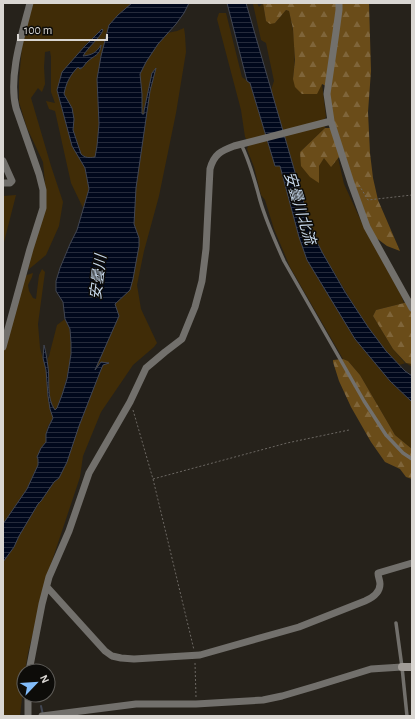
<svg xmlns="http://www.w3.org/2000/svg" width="415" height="719" font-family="'Alegreya Sans','Noto Sans JP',sans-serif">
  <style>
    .grass { fill: #402c07 }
    .forest { fill: url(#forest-firs) }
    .water { fill: url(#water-rules); stroke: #414653 }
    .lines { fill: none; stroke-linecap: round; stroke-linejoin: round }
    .stream { stroke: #414653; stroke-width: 2 }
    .path { stroke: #6c6863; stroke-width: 1; stroke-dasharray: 2 2; stroke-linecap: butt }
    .lane { stroke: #72706c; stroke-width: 3.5 }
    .street { stroke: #72706c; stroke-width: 7 }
    .secondary { stroke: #a09c97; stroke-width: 8 }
    .labels { text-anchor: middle; stroke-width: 3; stroke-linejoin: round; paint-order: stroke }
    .water-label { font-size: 15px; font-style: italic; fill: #c8d9ec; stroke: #0d0c09 }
  </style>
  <defs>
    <pattern id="forest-firs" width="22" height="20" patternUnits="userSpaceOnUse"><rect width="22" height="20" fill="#6a4c19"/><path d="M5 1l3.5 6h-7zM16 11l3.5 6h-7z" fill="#7f653a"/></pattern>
    <pattern id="water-rules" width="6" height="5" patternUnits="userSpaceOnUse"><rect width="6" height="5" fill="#00081c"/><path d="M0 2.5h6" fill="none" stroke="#252b3c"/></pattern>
  </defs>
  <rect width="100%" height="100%" fill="#26221b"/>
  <path class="grass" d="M33 3H132L118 15 109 25 101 56 97 79 99 124 97 146 95 157C89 158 85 158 81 154L73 130 74 125 68 101 64 94 67 82 71 74 78 67H83L87 61 98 53 100 46C95 54 92 54 82 56L103 30 102 29 84 46 57 90 72 146 85 168 89 189 83 208 71 183 55 111 49 109 46 101 55 103 51 92V57L50 51 45 52 44 67 45 84 42 92 38 88 31 98 51 166 63 202 59 226 46 255 28 270 46 194 43 162 27 128 19 102V81L22 46Z
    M254 3H257L259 7 263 3 266 21 275 23 286 10 289 11C295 35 296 54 293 79L322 84 326 117 324 120 325 128 300 152 319 183V166L324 157 331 166 338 158 344 184 361 221 401 295 404 303 376 310 373 316 393 349 405 363 412 364V367L406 363 399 365 386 351 368 327 355 307 322 252 311 230 303 200 271 90 274 81 266 43 261 40 253 4Z
    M219 13H226L242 77 250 83 259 113 280 166 299 237 307 260 355 339 390 381 412 402V449L395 435 360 375 348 361 343 359 290 267 274 229 265 200 261 195 254 167 247 149C249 145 248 141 245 137L241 110 217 19Z
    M184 28 185 35 186 52 176 113 159 196 144 251 137 285 141 309 157 343 154 347 133 365 116 390 101 412 83 456 80 477 48 573 28 653 25 671H24V680L20 716H3V562L14 547 19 536 38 504 41 501 54 482 59 478 67 462 79 426 103 365 101 362 95 371 97 365 119 316 115 304 130 290 139 246V238L134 224 136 188 150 91 155 70 152 73 144 111V115L142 114V94L140 74 146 62 158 44 167 33 177 31Z
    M16 195 3 246V196Z
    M42 269 45 272 38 324 40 348 46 370 48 396 50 409 53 418 48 426 46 434V442L41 448 38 465 33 475 27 489 3 524V341L18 283 27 275 33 273 32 277 28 285 29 291 33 298 36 299 39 275Z
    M65 319C66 322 68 325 69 328 76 349 65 388 57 408L55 410C47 399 49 382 48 369 48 364 46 361 49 356L57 325Z"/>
  <path class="forest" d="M263 3H369L371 71 368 112 370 153 373 178 378 200 400 251 387 246 375 237 368 224 343 152 331 167 324 158 319 166V183L310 177 301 166 300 152 325 128H334L326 86 322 84 317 94H302L295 87 293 79 295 60 293 29 289 11 286 10 275 23 270 24 266 21Z
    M412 293V364L406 363 393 349 373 316 376 310 404 303 411 298Z
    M343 359 348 361 360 375 395 435 412 449V479L406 477 400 469 385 462 371 442 351 407 339 381 333 362V360Z"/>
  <path class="water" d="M132 3H189L184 13 176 24 158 44 146 62 140 74 142 94V114H144V111L152 73 156 68 150 91 136 188 134 224 139 238V246L133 279 130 290 115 304 119 316 95 370 101 362 109 363 103 365 100 372 79 426 67 462 59 478 54 482 41 501 38 504 19 536 14 547 3 562V524L27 489 38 465V459L37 457 41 448 46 442V434L49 426 53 418 50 409 48 396 46 370 43 358 44 345C46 352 47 360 48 367 50 380 46 398 55 410L57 408 62 395 67 379 71 354V343L70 329 65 319 63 302 56 291V281L60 268 70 244 77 230 89 189 85 168 72 146 57 90 62 72 84 47 102 29 103 30C100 38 88 47 83 56 92 55 96 53 101 45 100 56 94 55 87 62 84 65 84 67 80 69L78 67C70 75 66 83 64 94L72 108 74 119 73 130 81 154C85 158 89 158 95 157L97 146 99 124 97 79 101 56 109 25 118 15Z
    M227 3H246L303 200 311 230 322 252 345 292 368 327 386 351 405 371 412 376V402L390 381 355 339 307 260 299 237 280 166H275L250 83 247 81Z"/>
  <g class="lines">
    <path class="stream" d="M41 706 43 715"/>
    <path class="path" d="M359 185 368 200 412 195
      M133 410 153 479 194 650
      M153 479 287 443 349 430
      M195 663 196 697"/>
    <path class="lane" d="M241 144C250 162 255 181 260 200 266 221 275 241 284 261L364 401 386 435 403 453 412 459
      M396 623 402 667 407 716"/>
    <path class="street" d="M339 3V10L336 32 327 94 331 121 351 183 367 227 412 308
      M3 161 12 181 10 183H3
      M3 347 30 249 43 208V190L39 174 16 108C8 77 22 34 30 3
      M47 587 105 651 112 656 121 658 134 659 200 655 299 627 365 601C372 598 380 593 380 584 380 580 378 577 378 573L412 563
      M29 671 42 604 49 577 69 531 89 473 130 402 146 368 165 352 182 339 195 307 202 281 206 249 210 169C214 154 221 151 234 146L331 121
      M28 716V695
      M42 716 136 704H196L263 700 282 696 316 686 371 669 402 667"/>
    <path class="secondary" d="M402 667H412"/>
  </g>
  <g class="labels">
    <g class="water-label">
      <text transform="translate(300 208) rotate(73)" y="5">安曇川北流</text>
      <text transform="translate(98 277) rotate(-83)" y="5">安曇川</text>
    </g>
  </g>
  <rect width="415" height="719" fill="none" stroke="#d9d6d2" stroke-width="8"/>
  <g transform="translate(36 683) rotate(65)"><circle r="19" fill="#0d0c09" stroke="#5f5d59"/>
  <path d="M0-3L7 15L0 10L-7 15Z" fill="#82bcfa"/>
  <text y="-6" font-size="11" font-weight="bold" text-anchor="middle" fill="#d9d6d2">N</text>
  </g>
  <path d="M18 34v6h89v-6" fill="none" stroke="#d9d6d2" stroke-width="2"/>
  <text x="24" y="34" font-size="12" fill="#d9d6d2" stroke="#0d0c09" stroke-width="3" paint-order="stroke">100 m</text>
</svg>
